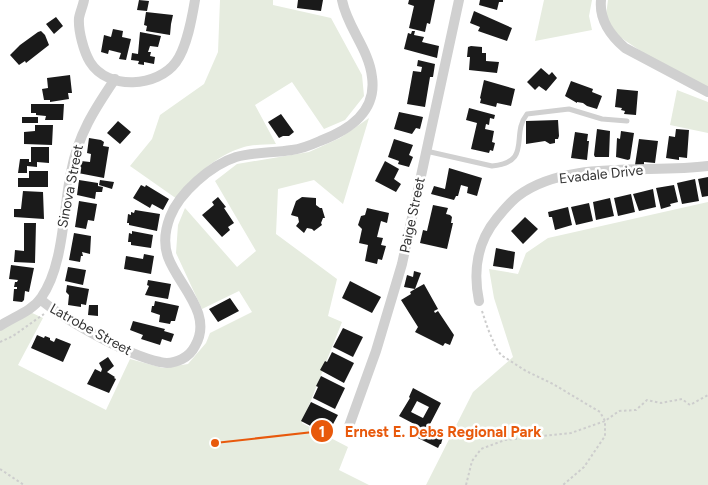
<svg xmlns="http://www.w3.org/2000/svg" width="708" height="485" font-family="Figtree,sans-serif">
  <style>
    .green { fill: #e6ecdf }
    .building { fill: #1a1a1a; fill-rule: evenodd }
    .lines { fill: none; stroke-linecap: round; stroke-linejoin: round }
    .path { stroke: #cdcdcd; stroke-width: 2; stroke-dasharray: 2.5 2.5; stroke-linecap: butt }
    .service { stroke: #d0d0d0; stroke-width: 5 }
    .minor { stroke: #d0d0d0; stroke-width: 10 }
    .labels { text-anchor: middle; stroke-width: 5; stroke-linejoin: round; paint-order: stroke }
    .street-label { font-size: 14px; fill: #333; stroke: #fff }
    .leader { fill: none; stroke: #e8590c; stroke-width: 2 }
    .callout-dot { fill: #e8590c; stroke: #fff; stroke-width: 2 }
    .mark-label { font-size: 15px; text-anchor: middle; font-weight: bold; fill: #fff }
    .callout-label { font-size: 15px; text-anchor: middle; font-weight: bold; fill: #e8590c; stroke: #fff; stroke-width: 5; stroke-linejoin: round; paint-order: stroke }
  </style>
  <rect width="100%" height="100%" fill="#fff"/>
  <path class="green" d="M220 0H273V5L331 18 362 75 364 96 345 120 324 129 292 82 255 105 276 144C266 145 254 144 244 147 217 155 193 176 177 199L130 166 152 139 160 115 204 84 218 52Z
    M544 0H592L589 16 592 30 535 41Z
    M608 0H708V88L645 54 614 33 606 15Z
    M677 90 708 102V133L670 125Z
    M369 118 343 204 314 180 278 189 276 234 337 279 328 316 342 322 302 423 348 447 339 470 369 485H0V329L30 312 43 318 18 365 106 410 130 359 163 368 188 364 206 343 210 333 252 312 239 291 202 309 176 253 178 225 185 208 237 267 256 251 215 181 237 164 309 152 340 138Z
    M708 202V485H426L473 392 513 357 494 298 489 269 518 274 526 253 548 238Z"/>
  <path class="building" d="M139 0 149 1 147 11 137 10Z
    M298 0H323L321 11 297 8Z
    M409 0H435L430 24 427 23 425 32 409 28 414 6 408 4Z
    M480 0H503V2H499L497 10 479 5Z
    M474 11 512 28 507 41 478 31 480 27 470 23Z
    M146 12 173 15 171 24 170 35 146 31 147 26 144 25Z
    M56 17 63 26 54 34 46 24Z
    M113 29 123 31 122 37 131 39 126 60 119 59 121 53 109 50 108 54 101 52 104 35 111 37Z
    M41 31 45 35 49 45 26 63 25 61 19 65 10 55 20 45 38 32Z
    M412 31H415L414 35 424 37 422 42 439 46 437 58 404 49 408 33 411 34Z
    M140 32 161 36 158 47 150 46 148 52H151L150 56 155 57 154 64 144 62V65L138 64 139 61 131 60 132 53 138 54Z
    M471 46 482 47V53H486V61L499 62 497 73 469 70 470 57H467L468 47Z
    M418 60 435 64 433 77H430L425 107 407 104 413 71 421 72 422 67 417 66Z
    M541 68 549 75 552 72 557 78 546 91 539 86 535 90 527 82Z
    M70 75 72 93H68L69 99 50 102V100H44L42 89 48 88 47 78Z
    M484 80 515 89 511 106 497 103 496 107 480 103 481 99 480 98Z
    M571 81 593 89 592 92 602 96 597 109 587 106 583 103 577 102V103L565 96Z
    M617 89 638 91 636 115 624 114 625 111 621 110 622 108 615 107Z
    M31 104H64L63 120H45L46 116 36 115V113H31Z
    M469 108 495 115 494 119 490 118 489 125 486 124 485 129 494 131 492 142 495 143 493 151 490 150 489 153 471 149 477 123 466 120Z
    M399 112 423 117 420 129 416 128 412 134 394 129Z
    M281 114 294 132 289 136H283L279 138 268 122Z
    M22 117H38V123H22Z
    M558 120 559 136 558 139H555V143L550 144 545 141 526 144V121Z
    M118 121 131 132 120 144 107 133Z
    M35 125H53L52 145 24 144V132L35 131Z
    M597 129 610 131 609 157H595L594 155Z
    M676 129 689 130 687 158 679 157V160L666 158 669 136 675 137Z
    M621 131 634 133 630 159 628 160 616 157 617 138 620 139Z
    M575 132 588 134 587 141H589L587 160 571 158Z
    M89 138 101 140 104 142 103 146 109 147 104 178 78 173 81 161 90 162 91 154 87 153Z
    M394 139 413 145 409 155 413 157 409 167 398 164 399 161 388 157Z
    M639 139 658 141 655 163 644 162V166L635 165Z
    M31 147H49V163L37 162V167L27 166V173H18L20 159H29V162H31Z
    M385 161 399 169 394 179 401 184 396 192 375 181Z
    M449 168 482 178 477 196 467 193 468 187 461 185 458 196H456L454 200 431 194 434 186 445 189Z
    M29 171H48V187H18V178H29Z
    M708 177V196L702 197 698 179Z
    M695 179 699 201 682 204 677 183Z
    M79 180 98 183V186L103 187 102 192H96L95 199 77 195Z
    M100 180 114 182 112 189 99 185Z
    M141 185 145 187 146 185 169 199 163 210 152 204 150 208 133 198Z
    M674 185 678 202 670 204 671 206 661 209 656 188Z
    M653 189 656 207 639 211 633 194Z
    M23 191 43 192 44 219 14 217V209H21Z
    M631 194 635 212 618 216 614 198Z
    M218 197 226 207 224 208 234 223 228 227 230 230 222 237 202 215 214 205 212 202Z
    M302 197 316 198V205L320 208H322L325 218H323L321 223 322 225 314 231 312 229 307 228 304 233 296 226 299 222 298 217 291 215 296 201Z
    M610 198 614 216 596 220 593 202Z
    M79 201 97 204 94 221 88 220 86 229 75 227Z
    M589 203 593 221 576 225 571 207Z
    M433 205 448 208 446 214 450 215 452 217 451 223H453L447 249 420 243 423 230 427 231Z
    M568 207 572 225 555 230 552 217H549L548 212Z
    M367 208 389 213 387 223 381 221 377 237 383 238 381 245 386 246 382 260 378 259 377 264 365 261 368 245 359 243 362 229 358 225 361 216 365 215Z
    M135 210 160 214 157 231 129 225V223H127L128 214 131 215V212L134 213Z
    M525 217 538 229 523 244 511 231Z
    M24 223H36L35 263 14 262 15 250 24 251Z
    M132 231 153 235 151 248 131 245V242H128L129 233 132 234Z
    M74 233 91 236 90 254 82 252 83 256H81L80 262 69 260Z
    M496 248 515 252 513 269 493 266Z
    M144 254 154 256 151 274 124 269 126 256 143 259Z
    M11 265 34 268 29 292 25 291 24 300 22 302 13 301 14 289H17V287H14L15 282H17L18 280 9 279Z
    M68 267 86 270 83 285 65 281Z
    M414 271 421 273 415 289 424 284 438 309 434 311 435 313 438 311 454 335 450 345 445 343 443 346 415 332 418 327 401 300 411 294 410 292 415 289 404 287 407 275 413 277Z
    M148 280 171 284 168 299 145 295 149 286 147 285Z
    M350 281 381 297 372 313 342 298Z
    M67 285 89 289 86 305 81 304V307L68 305 69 295 66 292Z
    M230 298 239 311 218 322 209 309Z
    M155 301 179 306 175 321H171L170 324 159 322 160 315 151 312 152 306H154Z
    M89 305H98V316L88 315Z
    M133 321 165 329 164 331 174 334 171 342 162 339 160 345 141 339 143 335 130 330Z
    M343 328 363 337 353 357 333 347Z
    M37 335 44 338 45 336 50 338V340L54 342 56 338 71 344 63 362 31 348Z
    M332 352 354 363 344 383 320 370 325 361 327 362Z
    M108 357 114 366 107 372 115 377 114 378 116 379 109 393 87 384 95 369 101 372 102 369 99 363Z
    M321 376 345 388 335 409 313 398 318 387 316 386Z
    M413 388 441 403 428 428 443 437 441 444H440L438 448 414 436 416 433 414 432 418 426 399 416 410 398 409 397ZM417 401 429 407 423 418 411 412Z
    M311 402 338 415 332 426 330 425 328 429 331 430 328 435 301 421Z"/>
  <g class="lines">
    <path class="path" d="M482 311 488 329 496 348 501 355 526 371 553 384 600 412 605 421V436L584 467 563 485
      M0 342 13 336 44 314
      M0 469 24 485
      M466 485 472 461 481 449 505 440 571 433 605 421 619 411 636 410 647 400 661 403 682 399 690 405 708 395"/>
    <path class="service" d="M426 151 492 166C533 162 510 135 527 114L569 109 602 119 627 121"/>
    <path class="minor" d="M84 0C83 6 80 12 79 18 78 31 84 52 90 62 108 91 158 87 176 62 187 47 192 18 195 0
      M601 0C599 20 611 36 625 48L708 92
      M40 299C66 321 127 355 160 362 167 364 176 362 182 359 188 356 192 352 195 346 214 314 178 285 168 257 163 243 165 230 170 217 179 193 211 165 236 157 254 152 273 153 292 150 301 149 311 145 320 141 349 130 377 112 372 77 369 49 347 27 342 0
      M479 301C473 272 477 242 497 218 503 211 510 202 518 196 567 159 650 174 708 166
      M0 326C13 317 32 311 41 298 64 266 63 210 71 172 78 135 94 110 115 79
      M349 426 376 351 402 264 459 0"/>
  </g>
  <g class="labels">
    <g class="street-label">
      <text transform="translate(601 174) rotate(-6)" y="5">Evadale Drive</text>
      <text transform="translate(70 186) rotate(-79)" y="5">Sinova Street</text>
      <text transform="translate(412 215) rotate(-78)" y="5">Paige Street</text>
      <text transform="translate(91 329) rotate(29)" y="5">Latrobe Street</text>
    </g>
  </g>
  <path class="leader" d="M215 443L322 431"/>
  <g class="callout-dot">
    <circle cx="215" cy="443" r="5"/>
    <circle cx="322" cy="431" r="12"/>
  </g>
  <g class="mark-label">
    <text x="322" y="437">1</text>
  </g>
  <g class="callout-label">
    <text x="443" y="437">Ernest E. Debs Regional Park</text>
  </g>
</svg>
